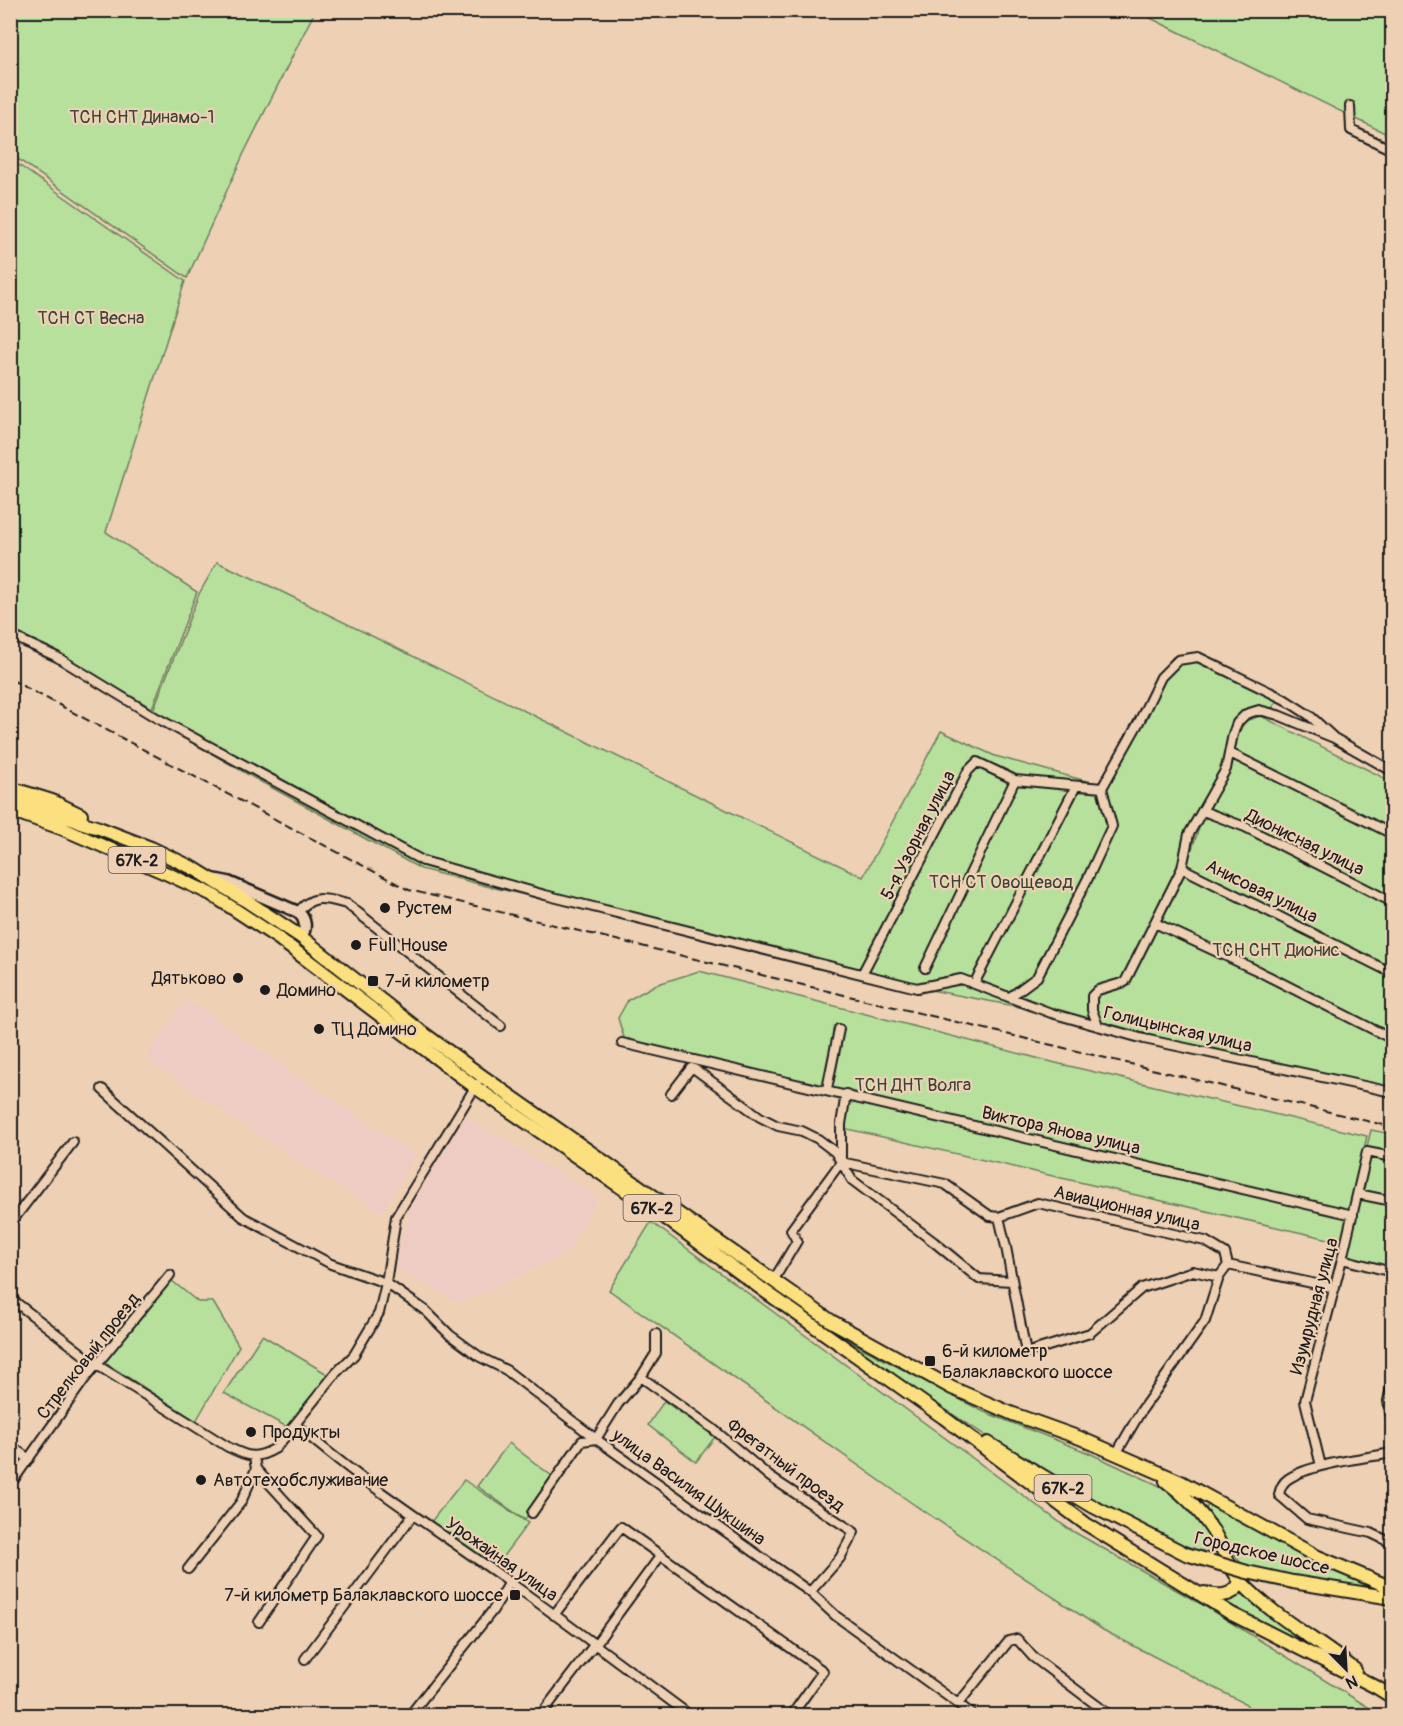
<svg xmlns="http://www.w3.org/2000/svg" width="1403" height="1726" font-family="Pangolin,sans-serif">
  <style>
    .built { fill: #eeccc3 }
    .green { fill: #b7e09d; stroke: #6a7e5c; stroke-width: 1.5 }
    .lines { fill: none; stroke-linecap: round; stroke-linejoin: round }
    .street-casing { stroke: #1c1c1c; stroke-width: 12 }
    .secondary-casing { stroke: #1c1c1c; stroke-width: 15 }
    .primary-casing { stroke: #1c1c1c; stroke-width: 16 }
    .street { stroke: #eed1b5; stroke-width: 8 }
    .secondary { stroke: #eed1b5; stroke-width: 10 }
    .primary { stroke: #fce080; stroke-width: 12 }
    .rail { stroke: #1c1c1c; stroke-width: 2; stroke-dasharray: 9 4.5; stroke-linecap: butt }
    .primary-bridge-casing { stroke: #1c1c1c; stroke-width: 16; stroke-linecap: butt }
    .primary-bridge { stroke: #fce080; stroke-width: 12 }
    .poi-dot { fill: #1c1c1c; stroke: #eed1b5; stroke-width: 2 }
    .labels { text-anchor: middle; stroke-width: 4.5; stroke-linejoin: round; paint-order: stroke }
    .shield { fill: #eed1b5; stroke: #5b524a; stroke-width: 1.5 }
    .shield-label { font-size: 16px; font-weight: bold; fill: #1c1c1c }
    .park-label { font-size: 18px; fill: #3b4336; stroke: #eed1b5 }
    .street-label { font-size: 18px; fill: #1c1c1c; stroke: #eed1b5 }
    .poi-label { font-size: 18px; fill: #1c1c1c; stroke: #eed1b5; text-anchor: start }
  </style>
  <rect width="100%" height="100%" fill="#eed1b5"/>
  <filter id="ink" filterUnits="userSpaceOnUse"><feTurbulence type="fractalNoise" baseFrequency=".0167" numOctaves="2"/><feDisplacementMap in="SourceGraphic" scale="12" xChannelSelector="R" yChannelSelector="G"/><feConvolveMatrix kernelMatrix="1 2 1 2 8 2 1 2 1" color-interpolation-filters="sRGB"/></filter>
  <g filter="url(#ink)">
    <path class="built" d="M186 998 296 1075 416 1154 382 1213 312 1171 145 1059Z
      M466 1117 599 1198 566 1255 458 1303 393 1266 413 1203Z"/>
    <path class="green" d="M22 11H315L244 153 187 278 11 154V15Z
      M1136 11H1392V131L1389 135Z
      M10 159 185 281 106 532 197 592 152 708 53 652 11 632Z
      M217 562 272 587 863 877 941 731 995 756 1101 785 1165 667 1173 657 1200 653 1281 694 1273 707 1265 714 1251 715 1242 722 1219 769 1245 721 1261 716 1392 782V1098L1090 1019 1094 1001 1099 994 1107 993 1130 983 1182 879 1217 774 1199 822 1128 982 1101 991 1088 998V1020L931 990 787 954 486 886 421 869 254 778 150 718 199 594Z
      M699 971 1056 1063 1367 1136 1342 1242 843 1128 849 1092 624 1038 618 1018 628 1000 655 985Z
      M1371 1130 1392 1134V1273L1339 1260Z
      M651 1222 1069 1529 1201 1604 1381 1715H1254L1246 1704 1103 1630 916 1506 609 1290Z
      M171 1280 198 1302H213L239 1346 196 1421 104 1362Z
      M262 1335 329 1375 287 1427 224 1393Z
      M843 1338 982 1411 1089 1453 1162 1487 1193 1513 1219 1552V1557C1162 1547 1112 1514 1063 1484 987 1438 914 1389 841 1340Z
      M664 1401 715 1437 696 1462 648 1425Z
      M509 1443 553 1477 525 1520 477 1486Z
      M464 1480 528 1523 495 1567 430 1523Z
      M1210 1503 1322 1565 1379 1590 1381 1593 1253 1568 1241 1564 1206 1508Z
      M1242 1594 1306 1644V1646L1220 1601Z"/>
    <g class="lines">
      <defs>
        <path id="street" d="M10 11 12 10
          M1350 106 1351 130 1392 150
          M10 635 57 657 155 717 423 861 545 895 917 988 961 979 1051 1013 1144 1039 1392 1092
          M1230 753 1392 834
          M1102 788 1139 722 1161 677 1178 660 1198 657 1284 699 1309 715 1334 738 1392 771
          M1203 811 1245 827 1392 902
          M1182 868 1392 973
          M298 912C313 893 326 899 347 904L501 1026
          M1155 923 1254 969 1392 1039
          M925 968 1015 780
          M862 974 968 771 977 762 1015 780 1102 788
          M974 984 1076 786
          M1010 997 1037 977 1088 878 1112 826 1102 788
          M1098 1026 1092 1010V996L1098 990 1125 982 1182 868 1189 834 1226 769 1233 734 1237 723 1246 714 1259 710 1278 715 1334 738
          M622 1043 1353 1215
          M102 1089 243 1217 331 1264 386 1283 426 1311 450 1335 480 1357 506 1370 596 1439 810 1592 836 1616 975 1716
          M827 1089 839 1029
          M671 1094 691 1068 696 1070 760 1117 778 1126 802 1131 818 1139 835 1152 852 1180 934 1242 979 1279 1011 1281
          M841 1162 945 1184 990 1216 999 1217 1038 1203 1205 1241 1225 1253 1228 1265
          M1358 1194 1392 1201
          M999 1217 1006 1247 1026 1353 1090 1333 1142 1288 1193 1271 1219 1277 1228 1265
          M10 1224 73 1142
          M1342 1259 1392 1272
          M1228 1265 1335 1288
          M773 1281 797 1241 791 1230 841 1162V1124L846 1094
          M10 1298 97 1365 228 1447C248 1457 256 1460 276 1448L336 1373 354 1355 379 1313 386 1283 396 1217 477 1084
          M641 1377 712 1428 770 1477 854 1532 840 1558 810 1592
          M1392 1382 1388 1401 1392 1424
          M296 1425C362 1483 437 1530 508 1581 570 1625 630 1671 691 1716
          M10 1445 29 1459
          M1392 1453C1365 1458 1309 1464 1288 1479 1282 1483 1280 1489 1279 1495L1307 1519 1371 1533 1392 1543
          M1116 1454 1141 1411 1205 1321 1219 1277
          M254 1457 256 1469 317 1536 259 1622
          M1321 1466 1305 1401 1342 1259 1367 1152 1392 1157
          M10 1485 84 1380 170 1275
          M532 1513 582 1441 596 1439 618 1404 641 1377 656 1353V1334
          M188 1569 241 1502 256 1469
          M554 1615 621 1527 823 1671 791 1716
          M595 1645 661 1555
          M305 1659 413 1515
          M958 1704 1009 1641 1017 1639 1033 1657 1111 1716
          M409 1716 493 1610 510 1582
          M540 1716 594 1645"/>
        <path id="secondary" d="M213 879 228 882 298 912C306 919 307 928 301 937"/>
        <path id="primary" d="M10 788 52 801 81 815
          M10 799 99 828 151 848 195 869 248 902 301 937 419 1030 482 1076 831 1321 952 1388 1013 1414 1080 1438 1181 1482 1318 1557 1392 1588
          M10 810 61 828 170 875 211 894 278 938 475 1087 663 1216 766 1292 943 1417 1086 1524 1232 1614 1376 1687 1392 1697
          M988 1443 1094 1507 1186 1554
          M1166 1481C1185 1495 1201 1512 1213 1531 1223 1547 1229 1569 1242 1583 1275 1618 1318 1640 1355 1670
          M1293 1582 1392 1598
          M1204 1593C1217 1597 1236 1597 1240 1581"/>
      </defs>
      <use href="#street" class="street-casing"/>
      <use href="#secondary" class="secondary-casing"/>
      <use href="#primary" class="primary-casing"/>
      <use href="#street" class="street"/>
      <use href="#secondary" class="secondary"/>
      <use href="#primary" class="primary"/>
      <path class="rail" d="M10 679 409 890 1392 1127"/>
      <defs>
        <path id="primary-bridge" d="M1186 1554 1247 1572 1293 1582"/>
      </defs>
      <use href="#primary-bridge" class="primary-bridge-casing"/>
      <use href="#primary-bridge" class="primary-bridge"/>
    </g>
  </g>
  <g class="poi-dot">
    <circle cx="385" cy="908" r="6"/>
    <circle cx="356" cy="945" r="6"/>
    <circle cx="238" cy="978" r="6"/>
    <rect x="367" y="975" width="12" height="12" rx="3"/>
    <circle cx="265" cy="990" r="6"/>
    <circle cx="319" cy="1029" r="6"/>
    <rect x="924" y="1355" width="12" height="12" rx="3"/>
    <circle cx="251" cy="1432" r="6"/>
    <circle cx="201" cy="1480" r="6"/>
    <rect x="509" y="1589" width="12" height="12" rx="3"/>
  </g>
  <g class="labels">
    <g class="shield">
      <rect x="108.5" y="847" width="57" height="26" rx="4.5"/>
      <rect x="623.5" y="1195" width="57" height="26" rx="4.5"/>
      <rect x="1034.5" y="1475" width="57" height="26" rx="4.5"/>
    </g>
    <g class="shield-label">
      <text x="137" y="866">67К-2</text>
      <text x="652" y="1214">67К-2</text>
      <text x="1063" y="1494">67К-2</text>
    </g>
    <g class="park-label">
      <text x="142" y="123">ТСН СНТ Динамо-1</text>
      <text x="91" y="324">ТСН СТ Весна</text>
      <text x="1001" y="888">ТСН СТ Овощевод</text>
      <text x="1276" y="956">ТСН СНТ Дионис</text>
      <text x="913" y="1091">ТСН ДНТ Волга</text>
    </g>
    <g class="street-label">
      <text transform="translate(918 835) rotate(-63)" y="6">5-я Узорная улица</text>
      <text transform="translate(1305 842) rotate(26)" y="6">Дионисная улица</text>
      <text transform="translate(1262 891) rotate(26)" y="6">Анисовая улица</text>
      <text transform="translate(1178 1029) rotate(13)" y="6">Голицынская улица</text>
      <text transform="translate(1061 1130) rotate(13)" y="6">Виктора Янова улица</text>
      <text transform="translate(1127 1208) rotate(13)" y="6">Авиационная улица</text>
      <text transform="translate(1314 1306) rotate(-75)" y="6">Изумрудная улица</text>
      <text transform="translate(88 1356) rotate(-52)" y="6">Стрелковый проезд</text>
      <text transform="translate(786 1465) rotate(37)" y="6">Фрегатный проезд</text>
      <text transform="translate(689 1487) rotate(36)" y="6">улица Василия Шукшина</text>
      <text transform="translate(1262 1553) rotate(13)" y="6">Городское шоссе</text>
      <text transform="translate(502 1559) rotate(35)" y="6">Урожайная улица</text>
    </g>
    <g class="poi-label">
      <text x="397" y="914">Рустем</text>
      <text x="368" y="951">Full House</text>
      <text x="226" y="984" text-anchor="end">Дятьково</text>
      <text x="385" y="987">7-й километр</text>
      <text x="277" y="996">Домино</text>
      <text x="331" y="1035">ТЦ Домино</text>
      <text x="942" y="1357">6-й километр<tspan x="942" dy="21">Балаклавского шоccе</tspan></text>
      <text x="263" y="1438">Продукты</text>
      <text x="213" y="1486">Автотехобслуживание</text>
      <text x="503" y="1601" text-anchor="end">7-й километр Балаклавского шоссе</text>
    </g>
  </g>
  <rect width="1403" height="1726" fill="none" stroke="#eed1b5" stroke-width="36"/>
  <rect x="18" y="18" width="1367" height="1690" fill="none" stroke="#1c1c1c" stroke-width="2" filter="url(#ink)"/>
  <g transform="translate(1346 1669) rotate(156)" stroke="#eed1b5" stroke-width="4.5" paint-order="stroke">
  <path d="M0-4.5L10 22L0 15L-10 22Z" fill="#1c1c1c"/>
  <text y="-9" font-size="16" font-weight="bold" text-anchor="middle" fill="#1c1c1c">N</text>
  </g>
</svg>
